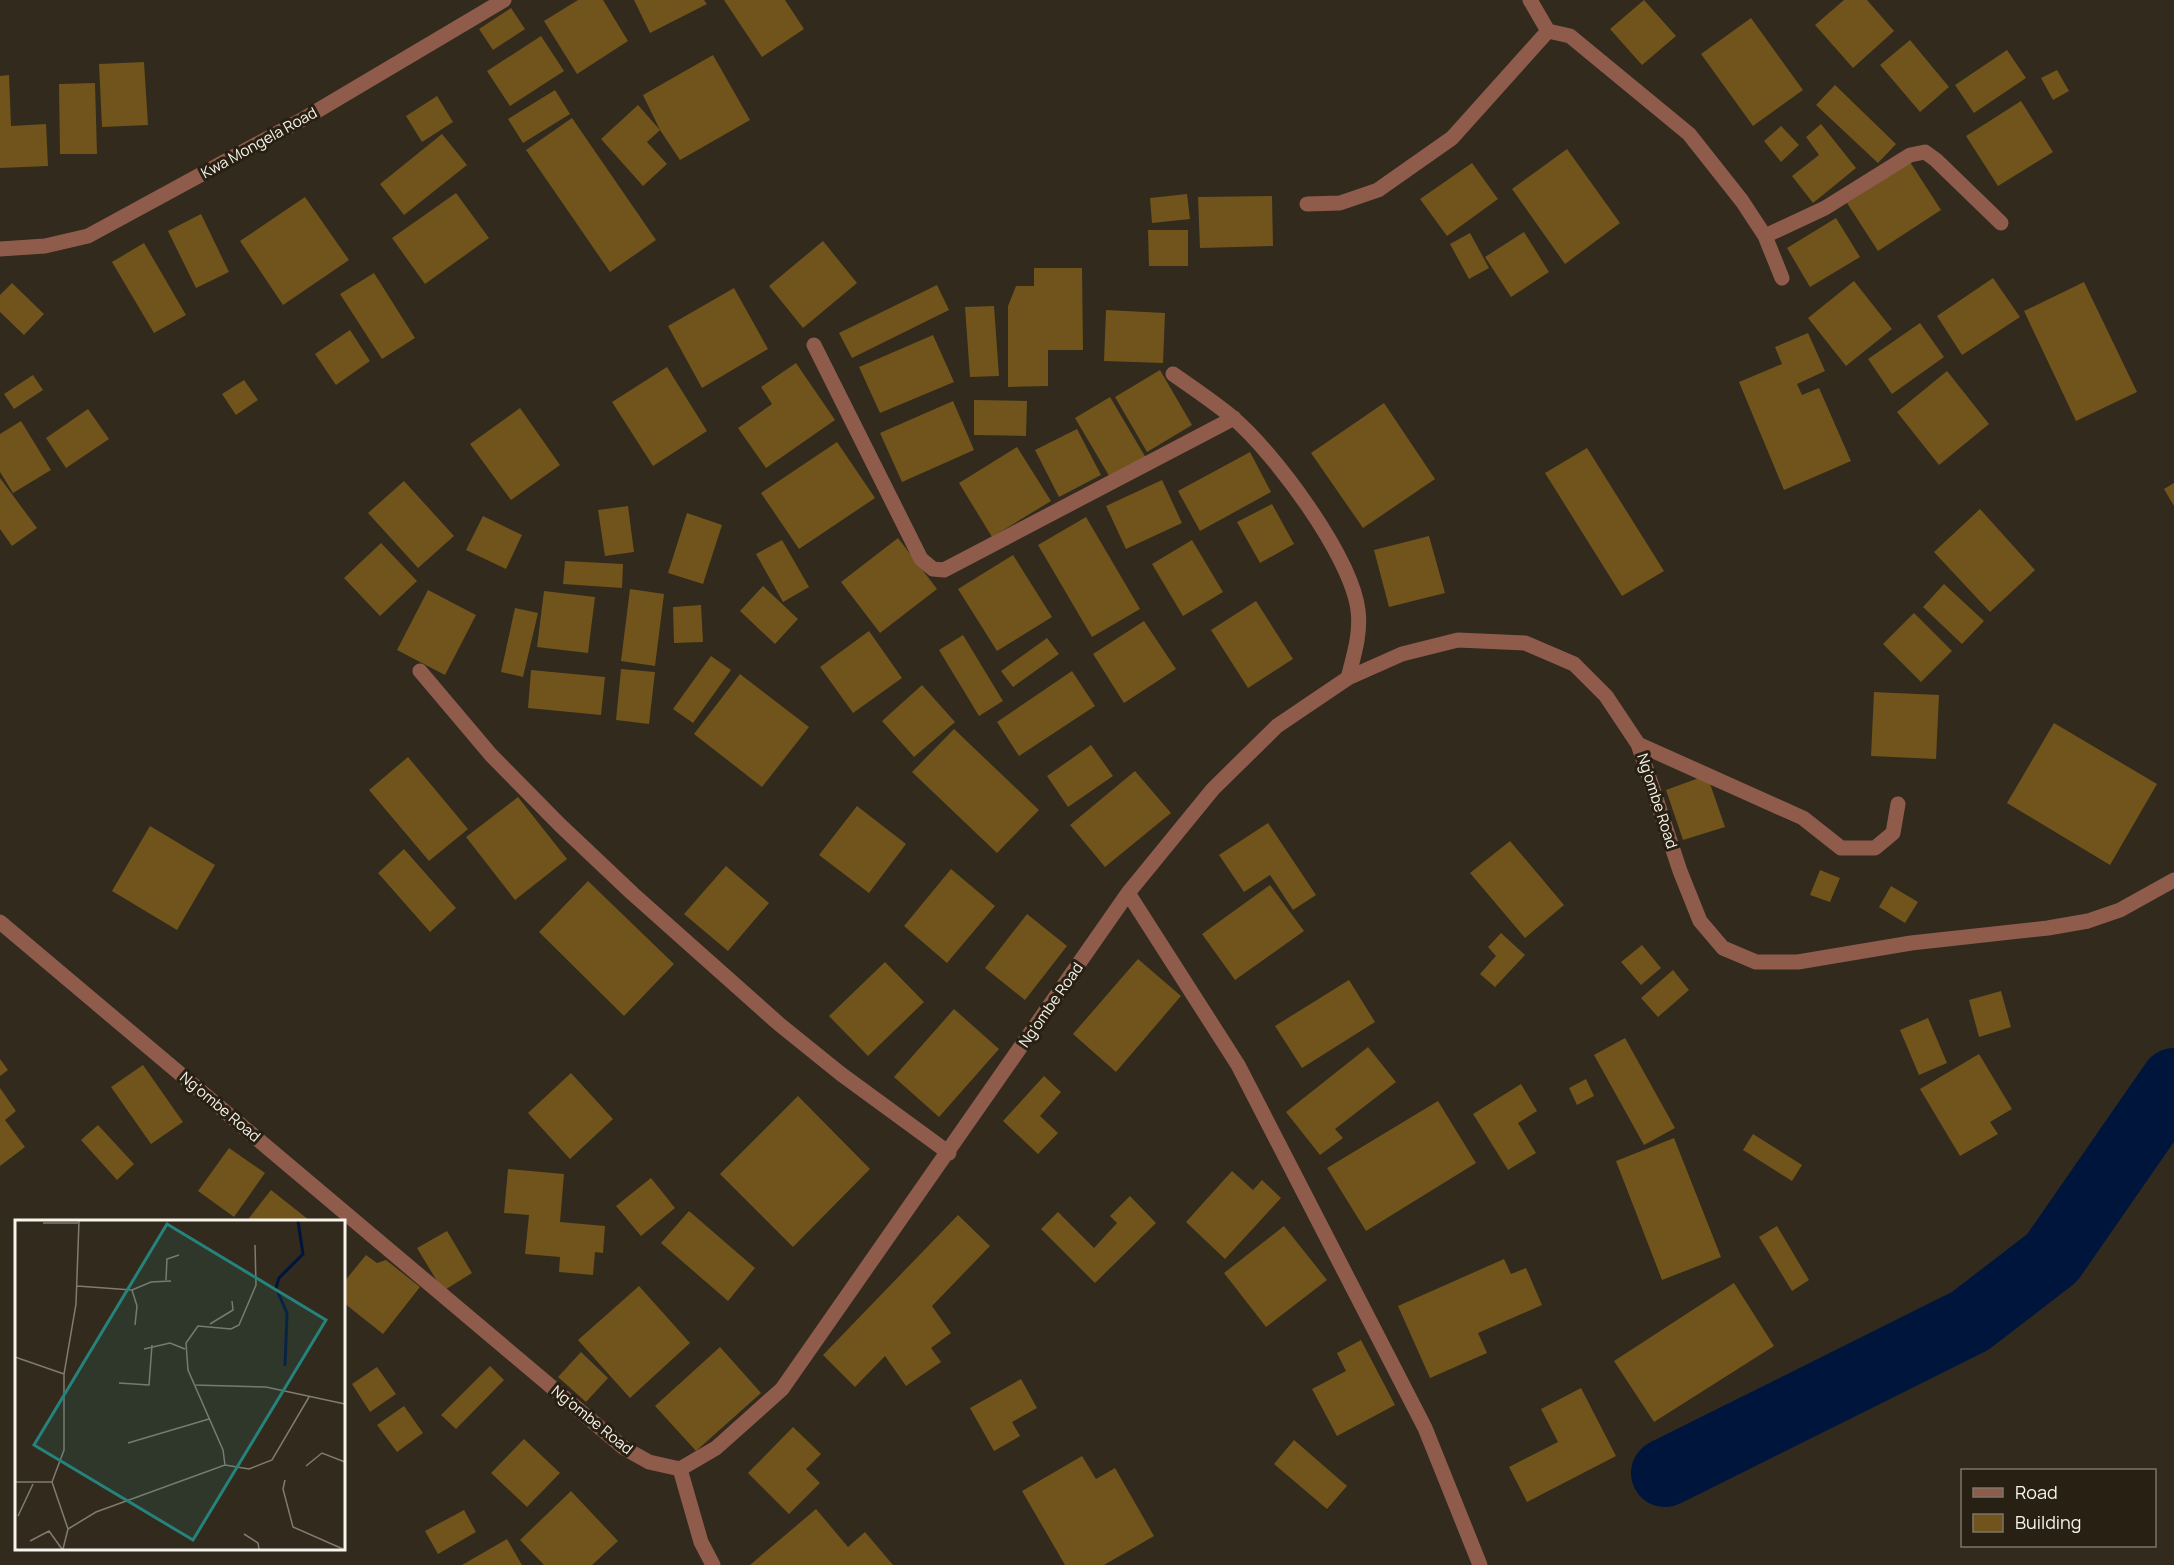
<svg xmlns="http://www.w3.org/2000/svg" width="2174" height="1565" font-family="Manrope,sans-serif">
  <style>
    .lines { fill: none; stroke-linecap: round; stroke-linejoin: round }
    .river { stroke: #00153c; stroke-width: 68 }
    .building { fill: #70541c }
    .minor { stroke: #8f5c4c; stroke-width: 15 }
    .labels { text-anchor: middle; stroke-width: 6; stroke-linejoin: round; paint-order: stroke }
    .street-label { font-size: 15px; fill: #f9f4ec; stroke: #272013 }
    .inset-river { fill: none; stroke: #00153c; stroke-width: 3 }
    .inset-road { fill: none; stroke: #817b70; stroke-width: 1.5 }
    .view { fill: #26837b; fill-opacity: 0.15; stroke: #26837b; stroke-width: 3 }
    .inset-edge { fill: none; stroke: #f9f4ec; stroke-width: 3 }
  </style>
  <rect width="100%" height="100%" fill="#312a1d"/>
  <g class="lines">
    <path class="river" d="M1665 1473 1970 1321 2052 1258 2174 1082"/>
  </g>
  <path class="building" d="M578 0H603L628 41 577 74 544 21Z
    M634 0H704L707 4 650 33Z
    M724 0H785L804 29 762 57Z
    M1644 0 1676 36 1642 65 1610 29Z
    M1844 0H1867L1894 31 1853 68 1815 25Z
    M511 8 525 29 493 50 479 29Z
    M1751 18 1803 90 1753 126 1701 54Z
    M541 36 564 71 510 106 487 71Z
    M1910 40 1949 87 1920 112 1880 65Z
    M2007 50 2026 78 1974 113 1955 85Z
    M713 55 750 120 680 160 660 130 643 95Z
    M144 62 148 125 102 127 99 64Z
    M2057 70 2069 91 2053 100 2041 78Z
    M9 75 11 126 46 124 48 166 0 168V76Z
    M95 83 97 154H60L59 84Z
    M1835 85 1896 144 1878 163 1816 105Z
    M555 90 570 114 523 143 508 119Z
    M437 96 453 122 422 142 406 116Z
    M2021 101 2053 152 1998 186 1966 136Z
    M638 105 660 130 647 142 667 164 643 186 601 139Z
    M572 118 656 240 610 272 526 150Z
    M1821 124 1856 168 1813 203 1792 176 1819 155 1806 137Z
    M1781 126 1799 145 1781 162 1764 141Z
    M442 134 467 165 404 215 380 184Z
    M1567 149 1620 223 1565 264 1512 189Z
    M1910 162 1941 210 1878 251 1847 203Z
    M1472 163 1498 199 1447 236 1420 199Z
    M456 193 489 238 425 284 392 238Z
    M1187 194 1190 219 1152 223 1150 198Z
    M1272 196 1273 246 1200 248 1198 197Z
    M305 197 349 260 283 305 240 241Z
    M201 214 229 272 196 288 168 231Z
    M1836 218 1860 257 1810 287 1787 248Z
    M1148 230H1188V266H1149Z
    M1524 232 1549 272 1511 297 1485 257Z
    M1470 233 1489 268 1469 279 1450 244Z
    M823 241 857 283 803 328 769 286Z
    M144 243 186 315 154 333 112 262Z
    M1034 268H1082L1083 350H1048V386L1008 387V306L1016 286H1034Z
    M374 273 415 338 382 359 340 294Z
    M1993 278 2020 317 1962 355 1937 316Z
    M1854 281 1892 329 1846 366 1808 318Z
    M2084 282 2137 392 2076 421 2024 311Z
    M12 283 44 314 24 335 0 312V295Z
    M937 285 949 310 852 358 839 333Z
    M734 288 768 349 702 388 668 326Z
    M994 306 999 376 970 377 965 307Z
    M1106 310 1165 313 1163 363 1104 361Z
    M1920 323 1944 357 1892 394 1868 359Z
    M350 330 370 361 336 385 315 354Z
    M1808 333 1825 371 1797 384 1802 395 1819 388 1851 461 1784 490 1739 382 1782 364 1775 347Z
    M933 335 954 382 880 413 859 367Z
    M796 363 835 420 766 468 738 428 772 404 761 387Z
    M667 367 707 431 653 466 612 402Z
    M1160 370 1192 425 1147 452 1115 397Z
    M1947 371 1989 424 1939 465 1897 412Z
    M33 375 43 390 14 409 4 394Z
    M244 380 258 400 236 415 222 394Z
    M1110 397 1146 458 1111 479 1075 418Z
    M974 400 1027 401 1026 436 974 435Z
    M953 401 974 450 902 482 880 433Z
    M1384 403 1435 479 1363 528 1311 453Z
    M520 408 560 465 511 500 470 444Z
    M88 409 109 439 66 468 46 438Z
    M21 421 51 470 13 493 0 472V434Z
    M1077 429 1101 475 1059 497 1035 450Z
    M837 442 875 498 799 549 761 493Z
    M1017 447 1051 501 992 537 959 483Z
    M1587 448 1664 571 1622 596 1545 473Z
    M1250 452 1271 492 1200 531 1178 491Z
    M0 478 37 528 12 546 0 529Z
    M1162 480 1182 523 1126 549 1106 506Z
    M404 481 454 536 418 568 368 513Z
    M2174 483V506L2164 489Z
    M1272 504 1294 544 1260 563 1237 522Z
    M628 506 634 552 605 556 598 510Z
    M1980 509 2035 570 1990 612 1934 552Z
    M687 513 722 525 703 584 668 573Z
    M483 516 522 535 506 569 466 550Z
    M1086 517 1140 609 1092 637 1038 545Z
    M1429 536 1445 593 1389 607 1374 550Z
    M898 538 937 589 880 633 841 582Z
    M782 540 809 587 783 602 756 554Z
    M1192 540 1223 592 1183 616 1152 564Z
    M381 543 417 581 380 616 344 578Z
    M1013 555 1052 617 997 651 958 589Z
    M565 561 623 564 622 588 563 584Z
    M1944 584 1984 621 1962 644 1923 607Z
    M763 586 798 619 775 644 740 611Z
    M630 589 664 594 655 666 621 661Z
    M428 590 476 615 445 675 397 650Z
    M544 591 595 597 588 653 537 647Z
    M1256 601 1293 659 1248 688 1211 630Z
    M701 605 703 642 674 643 673 607Z
    M515 608 538 613 523 677 501 672Z
    M1914 613 1952 651 1921 682 1883 644Z
    M1144 621 1176 669 1124 703 1093 654Z
    M869 631 902 678 853 713 820 667Z
    M963 635 1003 701 979 716 939 650Z
    M1047 638 1059 654 1013 687 1001 671Z
    M711 656 731 670 693 723 673 709Z
    M621 669 655 672 649 724 616 720Z
    M531 670 605 677 601 715 528 708Z
    M1072 671 1095 706 1019 756 997 722Z
    M740 674 809 727 762 787 694 734Z
    M922 685 955 722 914 757 882 721Z
    M1874 692 1939 695 1936 759 1871 756Z
    M2054 723 2157 784 2110 865 2007 803Z
    M954 729 1039 810 997 853 912 772Z
    M1091 745 1113 776 1068 807 1047 776Z
    M408 757 468 829 429 861 369 790Z
    M1135 771 1171 813 1105 867 1070 825Z
    M1707 775 1725 827 1683 840 1666 790Z
    M518 797 567 859 515 900 466 837Z
    M857 806 906 844 869 893 819 855Z
    M1268 823 1316 895 1293 910 1270 875 1244 892 1219 855Z
    M150 826 215 865 177 930 112 891Z
    M1510 841 1564 905 1525 938 1470 873Z
    M404 849 456 908 430 932 378 873Z
    M726 866 769 903 728 951 684 914Z
    M951 869 995 906 947 963 904 926Z
    M1820 870 1840 878 1830 902 1810 895Z
    M588 881 674 964 624 1016 539 932Z
    M1270 885 1304 931 1235 980 1202 934Z
    M1891 886 1918 902 1905 923 1879 907Z
    M1027 914 1067 946 1025 1000 985 968Z
    M1501 933 1525 955 1495 987 1480 974 1496 956 1488 947Z
    M1642 945 1661 968 1641 985 1621 962Z
    M1138 959 1181 996 1116 1072 1073 1034Z
    M885 962 924 1002 868 1056 829 1016Z
    M1673 970 1689 990 1658 1017 1641 998Z
    M1349 980 1375 1022 1302 1068 1275 1026Z
    M2001 991 2011 1027 1979 1037 1969 1000Z
    M954 1009 999 1049 939 1117 894 1077Z
    M1928 1018 1947 1063 1919 1075 1900 1030Z
    M1625 1038 1675 1128 1644 1145 1594 1055Z
    M1368 1047 1396 1082 1335 1129 1343 1138 1320 1155 1286 1112Z
    M1979 1054 2012 1109 1990 1122 1998 1134 1960 1156 1920 1089Z
    M0 1059 8 1070 0 1076Z
    M143 1065 183 1122 151 1144 111 1087Z
    M571 1073 613 1119 570 1159 528 1113Z
    M1044 1076 1061 1092 1040 1116 1058 1133 1038 1154 1003 1121Z
    M1586 1079 1594 1096 1577 1105 1569 1088Z
    M1521 1084 1537 1111 1518 1123 1536 1153 1508 1170 1473 1114Z
    M0 1088 16 1111 5 1120 25 1147 0 1166Z
    M798 1096 870 1169 793 1247 720 1174Z
    M1438 1101 1476 1163 1366 1231 1327 1168Z
    M98 1125 134 1164 117 1180 81 1140Z
    M1753 1134 1802 1165 1792 1181 1743 1150Z
    M1674 1138 1721 1257 1662 1280 1616 1161Z
    M229 1148 265 1173 234 1217 198 1191Z
    M508 1169 564 1174 560 1222 605 1226 603 1253 595 1252 593 1275 559 1272 560 1257 525 1254 529 1215 504 1213Z
    M1232 1171 1253 1190 1262 1180 1281 1198 1225 1259 1186 1222Z
    M651 1178 675 1208 641 1236 616 1206Z
    M271 1190 309 1220 308 1222H246Z
    M1130 1196 1156 1223 1095 1283 1041 1229 1058 1212 1094 1248 1117 1223 1110 1216Z
    M689 1211 755 1268 728 1301 661 1243Z
    M958 1215 990 1246 932 1306 951 1333 931 1348 941 1362 906 1386 885 1356 855 1387 823 1355Z
    M1284 1226 1327 1280 1266 1327 1224 1273Z
    M1777 1226 1809 1280 1792 1291 1759 1237Z
    M447 1231 472 1273 443 1291 417 1248Z
    M366 1255 377 1263 386 1260 420 1287 383 1334 344 1303V1282Z
    M1504 1259 1511 1274 1526 1268 1542 1305 1478 1333 1487 1353 1430 1378 1398 1306Z
    M1734 1283 1774 1346 1654 1422 1614 1361Z
    M639 1286 690 1343 630 1398 578 1340Z
    M1361 1340 1395 1405 1337 1436 1312 1389 1346 1371 1337 1353Z
    M720 1347 761 1393 696 1451 655 1406Z
    M581 1352 608 1378 586 1402 558 1377Z
    M490 1366 504 1380 456 1429 441 1415Z
    M377 1367 396 1394 370 1412 352 1384Z
    M1021 1379 1037 1408 1012 1422 1020 1436 994 1451 970 1408Z
    M1581 1388 1616 1456 1527 1502 1509 1467 1558 1442 1541 1409Z
    M404 1406 423 1433 397 1452 377 1425Z
    M793 1427 821 1454 806 1469 820 1483 789 1514 748 1473Z
    M524 1439 560 1473 527 1507 491 1473Z
    M1294 1440 1347 1486 1327 1509 1274 1464Z
    M1082 1456 1096 1479 1115 1468 1154 1536 1104 1565H1065L1022 1491Z
    M571 1491 618 1541 592 1565H544L520 1540Z
    M816 1509 848 1547 865 1532 893 1565H750Z
    M464 1510 476 1532 438 1554 425 1531Z
    M507 1539 522 1565H462Z"/>
  <g class="lines">
    <path class="minor" d="M1530 0 1548 31 1570 36 1689 134 1742 201 1765 236 1782 278
      M1307 204 1340 203 1378 190 1452 138 1548 31
      M1765 236 1825 208 1910 155 1925 152 1936 160 2001 223
      M0 249 45 246 88 236 305 118 504 0
      M814 345 921 559 933 569 944 570 1234 418
      M1173 374C1193 388 1214 402 1232 417 1274 452 1351 556 1358 610 1361 633 1354 655 1348 678
      M420 671 491 755 560 825 633 894 779 1024 841 1074 949 1153
      M1638 744 1803 818 1841 848H1875L1893 833 1898 804
      M1128 893 1238 1065 1425 1428 1480 1565
      M0 922 624 1448 649 1462 680 1469 716 1448 782 1389 1128 893 1213 789 1277 726 1348 678 1402 654 1458 640 1525 643 1574 664 1606 696 1638 744 1680 871 1700 921 1723 948 1756 962H1798L1911 943 2048 928 2088 921 2120 910 2174 880
      M680 1469 701 1542 713 1565"/>
  </g>
  <g class="labels">
    <g class="street-label">
      <text transform="translate(259 143) rotate(-29)" y="5">Kwa Mongela Road</text>
      <text transform="translate(1657 801) rotate(72)" y="5">Ng'ombe Road</text>
      <text transform="translate(1051 1005) rotate(-55)" y="5">Ng'ombe Road</text>
      <text transform="translate(220 1107) rotate(40)" y="5">Ng'ombe Road</text>
      <text transform="translate(592 1420) rotate(39)" y="5">Ng'ombe Road</text>
    </g>
  </g>
  <g transform="translate(15 1220)">
    <rect width="330" height="330" fill="#312a1d"/>
    <path class="inset-river" d="M270 146 272 93 261 68 264 58 288 34 283 1"/>
    <path class="inset-road" d="M28 3H63M151 60 152 39 164 35M62 66 117 70 136 62 156 61M117 70 122 86 120 105M195 104 218 90 217 81M129 129 155 123 170 129M0 137 49 154M104 163 134 165 137 125M179 165 251 167 330 184M113 223 194 199M210 245 234 249 257 240 294 177M291 246 307 233 330 242M270 260 268 269 278 307 328 329M0 262H37M3 296 18 264M53 309 81 292 210 245 208 230 173 150 171 123 183 106 216 109 224 105 241 65 240 25M229 314 243 323 244 329M15 321 34 311 47 329M48 329 53 309 37 262 49 230V154L61 84 64 1"/>
    <path class="view" d="M152 4 311 100 178 320 19 225Z"/>
    <rect width="330" height="330" class="inset-edge"/>
  </g>
  <rect x="1961" y="1469" width="195" height="78" fill="#272013" stroke="#7b756a" stroke-width="1.5"/>
  <rect x="1973" y="1488" width="30" height="9" fill="#8f5c4c" stroke="#7b756a" stroke-width="1.5"/>
  <text x="2015" y="1499" font-size="18" fill="#f9f4ec">Road</text>
  <rect x="1973" y="1514" width="30" height="18" fill="#70541c" stroke="#7b756a" stroke-width="1.5"/>
  <text x="2015" y="1529" font-size="18" fill="#f9f4ec">Building</text>
</svg>
